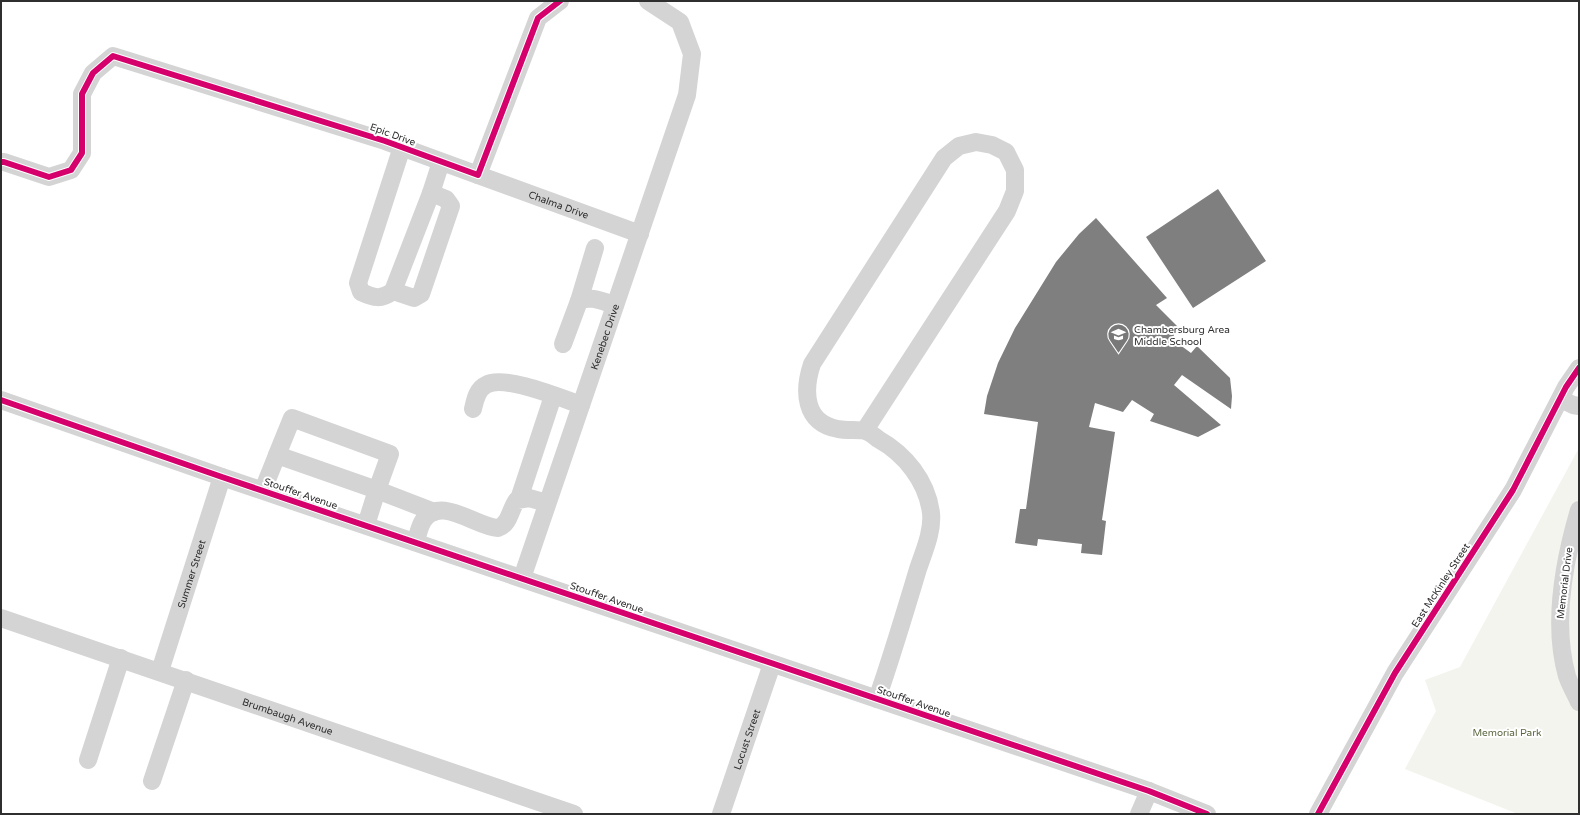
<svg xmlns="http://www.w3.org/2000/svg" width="1580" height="815" font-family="'Varela Round',sans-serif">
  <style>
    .green { fill: #f2f4ed }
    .building { fill: #7f7f7f }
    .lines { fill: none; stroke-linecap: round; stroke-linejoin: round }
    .minor { stroke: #d4d4d4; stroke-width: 18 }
    .cycleway-casing { stroke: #fff; stroke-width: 8 }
    .cycleway { stroke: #d6006c; stroke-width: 6 }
    .labels { text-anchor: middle; stroke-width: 4; stroke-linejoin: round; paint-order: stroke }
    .street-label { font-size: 10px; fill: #2f2f2f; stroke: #fff }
    .poi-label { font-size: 10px; fill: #2f2f2f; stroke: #fff; text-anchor: start }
    .park-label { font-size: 10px; fill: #5b673f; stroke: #fff }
  </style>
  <rect width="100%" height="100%" fill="#fff"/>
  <path class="green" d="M1579 448V814H1518L1405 769 1436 711 1425 680 1460 667Z"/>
  <path class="building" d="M1218 189 1266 261 1193 308 1146 237Z
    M1096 218 1167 298 1156 305 1178 327 1172 339 1191 353 1197 346 1230 378 1232 396 1231 409 1182 375 1174 385 1221 425 1198 437 1150 421 1154 414 1132 400 1123 412 1095 403 1089 427 1115 432 1102 520 1106 521 1102 555 1081 553 1082 544 1038 539 1037 546 1015 543 1020 509H1026L1038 422 984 414 987 396 998 363 1015 328 1056 262 1079 234Z"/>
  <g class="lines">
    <g class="minor">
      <path d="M402 147 358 283 361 292C374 298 381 300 393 291L431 193 441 162"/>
      <path d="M1 162H4L49 177 71 170 82 153V94L93 73 113 56 385 141 478 175 538 18 560 1"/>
      <path id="s1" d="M478 175 640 234"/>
      <path d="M393 291 414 298 421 294 451 206 446 199 431 193"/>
      <path d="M579 301 595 248"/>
      <path d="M563 344 579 301C590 295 604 302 615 305"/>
      <path d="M1561 399 1573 405 1579 406"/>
      <path d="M1 400 222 477 1149 791 1207 814"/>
      <path d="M473 409C475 400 477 389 486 385 503 374 561 398 581 405"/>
      <path d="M865 430 1007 211 1015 191V170L1006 152 992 145 976 142 959 146 944 158 812 364C803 391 804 423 838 429 846 431 860 429 865 431 870 432 874 436 878 439 905 454 927 481 931 513 933 531 924 551 918 569 905 612 892 656 877 699"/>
      <path d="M277 455 292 418 390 454 377 490 434 512"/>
      <path d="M263 490 277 455 377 490 366 525"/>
      <path d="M519 499 553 396"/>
      <path d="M1579 510C1564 561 1552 624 1567 676 1570 685 1575 693 1579 702"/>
      <path d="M415 542C418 536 419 527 423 521 439 494 476 527 498 528 510 524 510 509 517 500L529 498 547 503"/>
      <path id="s2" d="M522 578 687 95 692 54 680 22 648 1"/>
      <path id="s3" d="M1 618 574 814"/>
      <path id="s4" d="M160 671 222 477"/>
      <path d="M88 760 121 658"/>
      <path d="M152 781 186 680"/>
      <path id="s5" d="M721 814 772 664"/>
      <path d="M1139 814 1149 791"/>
      <path d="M1318 814 1395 673 1513 490 1566 387 1579 368"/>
    </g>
    <defs>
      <path id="cycleway" d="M1 162H4L49 177 71 170 82 153V94L93 73 113 56 385 141 478 175 538 18 560 1
        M1 400 222 477 1149 791 1207 814
        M1318 814 1395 673 1513 490 1566 387 1579 368"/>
    </defs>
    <use href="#cycleway" class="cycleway-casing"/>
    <use href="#cycleway" class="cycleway"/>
  </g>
  <defs>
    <symbol id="school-pin" viewBox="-11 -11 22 30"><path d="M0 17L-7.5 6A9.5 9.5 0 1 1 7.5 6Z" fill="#787878" stroke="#fff"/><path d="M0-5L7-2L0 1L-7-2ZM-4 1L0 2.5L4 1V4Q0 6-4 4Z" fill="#fff"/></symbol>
  </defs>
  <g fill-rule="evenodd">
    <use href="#school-pin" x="1106" y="322" width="25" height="34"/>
  </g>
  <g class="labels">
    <g class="street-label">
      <text transform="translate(393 134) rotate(20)" y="4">Epic Drive</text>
      <text dy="4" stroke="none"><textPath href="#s1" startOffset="86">Chalma Drive</textPath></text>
      <text dy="4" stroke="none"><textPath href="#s2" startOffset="255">Kenebec Drive</textPath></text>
      <text transform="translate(301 493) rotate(19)" y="4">Stouffer Avenue</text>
      <text dy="4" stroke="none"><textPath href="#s4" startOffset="102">Summer Street</textPath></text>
      <text transform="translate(1564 583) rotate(-83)" y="4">Memorial Drive</text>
      <text transform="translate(1440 585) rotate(-57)" y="4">East McKinley Street</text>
      <text transform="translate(607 597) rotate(19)" y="4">Stouffer Avenue</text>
      <text transform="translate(914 701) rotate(19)" y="4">Stouffer Avenue</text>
      <text dy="4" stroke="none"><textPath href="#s3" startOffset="303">Brumbaugh Avenue</textPath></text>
      <text dy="4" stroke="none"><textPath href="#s5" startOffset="79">Locust Street</textPath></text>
    </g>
    <g class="poi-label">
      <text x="1134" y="333">Chambersburg Area<tspan x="1134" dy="12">Middle School</tspan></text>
    </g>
    <g class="park-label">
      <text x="1507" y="736">Memorial Park</text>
    </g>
  </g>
  <rect width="1580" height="815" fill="none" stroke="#2f2f2f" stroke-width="4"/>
</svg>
